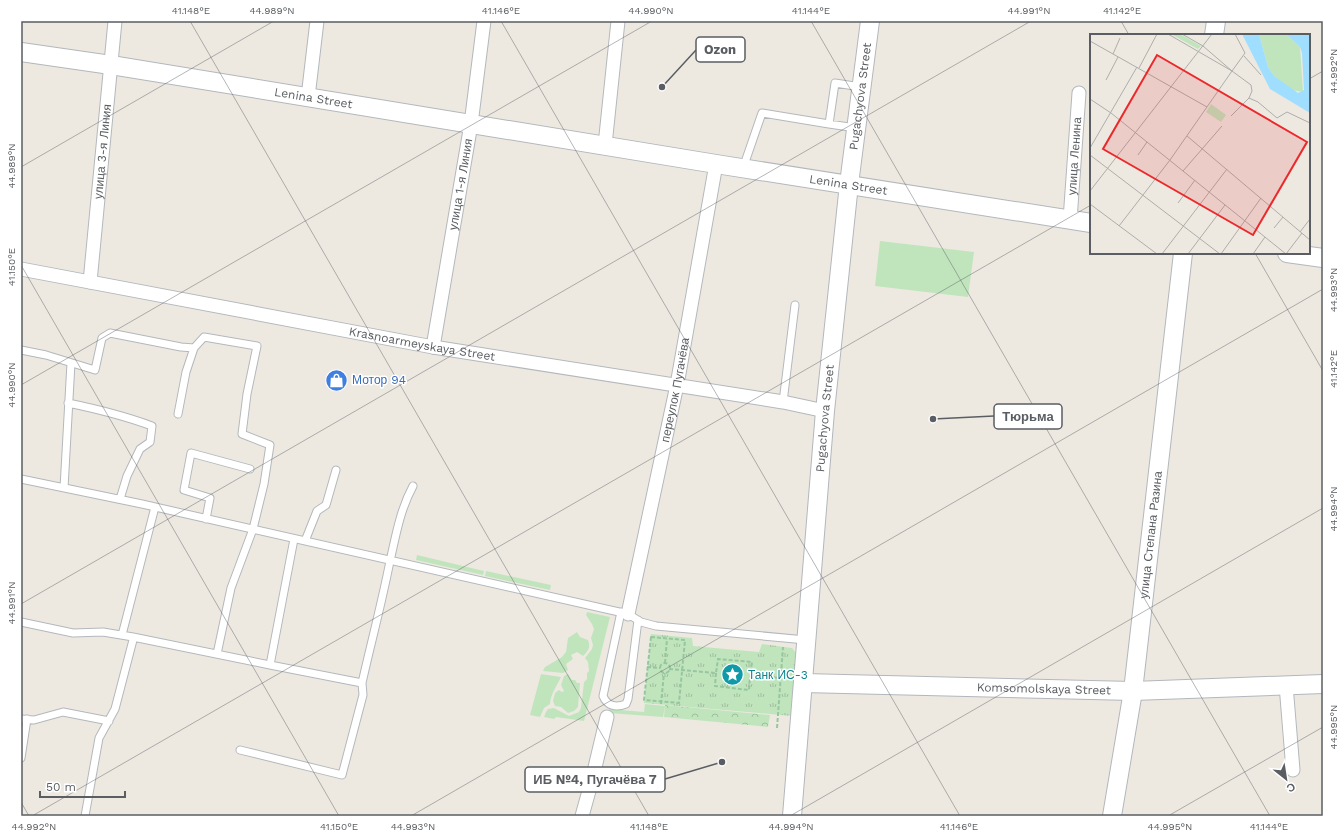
<svg xmlns="http://www.w3.org/2000/svg" width="1344" height="837" font-family="'Work Sans',sans-serif">
  <style>
    .grass { fill: #c0e5bd }
    .forest { fill: url(#forest-crowns) }
    .park { fill: url(#park-tufts) }
    .lines { fill: none; stroke-linecap: round; stroke-linejoin: round }
    .lane-casing { stroke: #b4b8bc; stroke-width: 9 }
    .street-casing { stroke: #b4b8bc; stroke-width: 15 }
    .secondary-casing { stroke: #b3b7bc; stroke-width: 20 }
    .path { stroke: #96c69f; stroke-width: 2; stroke-dasharray: 4 2; stroke-linecap: butt }
    .lane { stroke: #fff; stroke-width: 7 }
    .street { stroke: #fff; stroke-width: 13 }
    .secondary { stroke: #fff; stroke-width: 18 }
    .ticks { fill: none; stroke: #5a5e62; stroke-width: 1; stroke-opacity: 0.45 }
    .labels { text-anchor: middle; stroke-width: 3; stroke-linejoin: round; paint-order: stroke }
    .street-label { font-size: 12px; fill: #5a5e62; stroke: #fff }
    .shop-label { font-size: 12px; fill: #366cbe; stroke: #fff; text-anchor: start }
    .culture-label { font-size: 12px; fill: #0d838f; stroke: #fff; text-anchor: start }
    .inset-road { fill: none; stroke: #aeadaa; stroke-width: 1 }
    .view { fill: #eb292c; fill-opacity: 0.15; stroke: #eb292c; stroke-width: 2 }
    .inset-edge { fill: none; stroke: #5a5e62; stroke-width: 2 }
    .leader { fill: none; stroke: #5a5e62; stroke-width: 1.5 }
    .callout-dot { fill: #5a5e62; stroke: #fff; stroke-width: 1.5 }
    .callout { fill: #fff; stroke: #5a5e62; stroke-width: 1.5 }
    .callout-label { font-size: 13px; text-anchor: middle; font-weight: bold; fill: #5a5e62 }
    .neatline { fill: none; stroke: #5a5e62; stroke-width: 1.5 }
    .ticks-label { font-size: 10px; text-anchor: middle; fill: #5a5e62 }
  </style>
  <defs>
    <pattern id="forest-crowns" width="20" height="18" patternUnits="userSpaceOnUse"><rect width="20" height="18" fill="#c0e5bd"/><path d="M2 6a3 3 0 1 1 6 0M12 15a3 3 0 1 1 6 0" fill="none" stroke="#9fbd9d"/></pattern>
    <pattern id="park-tufts" width="24" height="20" patternUnits="userSpaceOnUse"><rect width="24" height="20" fill="#c0e5bd"/><path d="M3 7l-1-3M5 7V3M7 7l1-3M15 17l-1-3M17 17v-4M19 17l1-3" fill="none" stroke="#9fbd9d"/></pattern>
  </defs>
  <rect width="100%" height="100%" fill="#ede9e1"/>
  <path class="grass" d="M880 241 974 252 968 297 875 286Z
    M417 555 484 571 483 575 416 560Z
    M486 571 551 585 550 590 485 576Z
    M587 612 610 617 584 721 556 717 554 719 544 717 546 712 548 709 554 708 569 716 579 712 581 708 584 682 587 679V673L589 671 588 662 585 658 592 649 593 645 591 638 594 629 592 624 586 615Z
    M577 632 580 637 588 640C591 647 588 651 583 656L577 652 571 655 573 659 566 664 568 670 563 673 543 671 545 667 562 657 566 652 568 638Z
    M541 674 561 677C556 688 551 693 550 704L544 708 540 717 530 715Z
    M568 674 572 680H575L577 683H580L578 707 574 711 568 713 561 707 555 706 553 701 555 693 559 690 562 692 564 691 561 685 564 676Z
    M645 704 665 706 663 717 608 713 609 709 644 712Z"/>
  <path class="forest" d="M665 705 770 715 768 727 664 717Z"/>
  <path class="park" d="M651 634 692 638 693 646 759 652 762 644 792 648 797 654 792 716 644 703Z"/>
  <g class="lines">
    <defs>
      <path id="lane" d="M856 128 829 124 835 83 861 87
        M743 168 762 113 829 124
        M21 350 46 355 95 370 102 338 110 333 181 347 194 348
        M783 402 795 305
        M68 403C97 409 125 416 152 426L150 442 140 449 127 476 120 499
        M178 414 186 372 194 348 204 337 257 346 247 394 242 434 270 445 264 484 253 529 231 588 217 654
        M21 479 142 504 628 614 641 622 656 626 806 640
        M64 488 71 363
        M206 519 210 498 184 490 191 453 250 469
        M294 539 270 665 362 683C371 643 382 602 390 561 396 535 400 510 413 486
        M305 541 317 511 326 505 336 470
        M621 612 603 696C607 706 616 708 626 704L628 699 638 620
        M21 622 73 633 103 632 133 637 270 665
        M122 635 155 507
        M21 719 34 720 63 712 109 721
        M240 750 342 775 363 695 362 683
        M21 758 27 719
        M85 816 99 738 115 709 133 640"/>
      <g id="street">
        <path d="M308 97 317 21"/>
        <path d="M605 145 618 21"/>
        <path id="s1" d="M1070 220 1079 93"/>
        <path id="s2" d="M21 269 433 347 783 402 825 411"/>
        <path id="s3" d="M90 282 115 21"/>
        <path id="s4" d="M433 347 471 124 484 21"/>
        <path id="s5" d="M628 614 677 385 716 164"/>
        <path d="M1286 685 1293 770"/>
        <path d="M582 816 592 780 607 717"/>
      </g>
      <g id="secondary">
        <path d="M1214 35 1216 21"/>
        <path id="s6" d="M21 52 111 65 716 164 1091 223"/>
        <path d="M1287 253 1323 258"/>
        <path id="s7" d="M803 683 1133 691 1323 684"/>
        <path id="s8" d="M792 816 825 411 849 184 870 21"/>
        <path id="s9" d="M1112 816 1133 691 1183 253"/>
      </g>
    </defs>
    <use href="#lane" class="lane-casing"/>
    <use href="#street" class="street-casing"/>
    <use href="#secondary" class="secondary-casing"/>
    <path class="path" d="M651 637 685 640 679 703 644 700Z
      M665 663 667 639
      M660 668a5 5 0 1 1 10 0a5 5 0 1 1-10 0Z
      M647 667 660 668
      M669 669 716 673 718 659 752 662 750 675 781 678
      M716 673 715 686 749 690 750 675
      M661 704 664 673
      M777 728 783 647"/>
    <use href="#lane" class="lane"/>
    <use href="#street" class="street"/>
    <use href="#secondary" class="secondary"/>
  </g>
  <path class="ticks" d="M190 21 649 816M501 21 960 816M811 21 1270 816M1121 21 1129 35M1309 79 1323 71M21 167 274 21M1255 253 1323 371M21 265 339 816M21 385 652 21M21 604 1031 21M21 802 29 816M32 816 1091 205M411 816 1323 289M790 816 1323 508M1168 816 1323 727"/>
  <defs>
    <symbol id="shop-disc" viewBox="-11 -11 22 22"><circle r="9.5" fill="#3f7fe0" stroke="#fff"/><path d="M-5-2.5h2.3a2.7 3.5 0 0 1 5.4 0H5L5.5 6h-11ZM-1.5-2.5h3a1.5 2.3 0 0 0-3 0Z" fill="#fff"/></symbol>
    <symbol id="sight-disc" viewBox="-11 -11 22 22"><circle r="9.5" fill="#0f9aa8" stroke="#fff"/><path d="M0-6L1.8-2.2L6-1.7L2.9 1.2L3.7 5.4L0 3.3L-3.7 5.4L-2.9 1.2L-6-1.7L-1.8-2.2Z" fill="#fff"/></symbol>
  </defs>
  <g fill-rule="evenodd">
    <use href="#shop-disc" x="324" y="368" width="25" height="25"/>
    <use href="#sight-disc" x="720" y="662" width="25" height="25"/>
  </g>
  <g class="labels">
    <g class="street-label">
      <text dy="4" stroke="none"><textPath href="#s8" startOffset="723">Pugachyova Street</textPath></text>
      <text dy="4" stroke="none"><textPath href="#s6" startOffset="296">Lenina Street</textPath></text>
      <text dy="4" stroke="none"><textPath href="#s3" startOffset="131">улица 3-я Линия</textPath></text>
      <text dy="4" stroke="none"><textPath href="#s1" startOffset="64">улица Ленина</textPath></text>
      <text dy="4" stroke="none"><textPath href="#s4" startOffset="165">улица 1-я Линия</textPath></text>
      <text dy="4" stroke="none"><textPath href="#s6" startOffset="838">Lenina Street</textPath></text>
      <text dy="4" stroke="none"><textPath href="#s2" startOffset="408">Krasnoarmeyskaya Street</textPath></text>
      <text dy="4" stroke="none"><textPath href="#s5" startOffset="229">переулок Пугачёва</textPath></text>
      <text dy="4" stroke="none"><textPath href="#s8" startOffset="399">Pugachyova Street</textPath></text>
      <text dy="4" stroke="none"><textPath href="#s9" startOffset="284">улица Степана Разина</textPath></text>
      <text dy="4" stroke="none"><textPath href="#s7" startOffset="241">Komsomolskaya Street</textPath></text>
    </g>
    <g class="shop-label">
      <text x="352" y="384">Мотор 94</text>
    </g>
    <g class="culture-label">
      <text x="748" y="679">Танк ИС-3</text>
    </g>
  </g>
  <g transform="translate(1090 34)">
    <rect width="220" height="220" fill="#ede9e1"/>
    <path d="M169 0H196L210 13 213 58 201 56 184 42 178 33Z" fill="#c0e5bd"/>
    <path d="M81 0H90L111 12 108 15ZM121 70 136 81 131 88 116 78Z" fill="#c0e5bd"/>
    <path d="M152 0H169L178 33 184 42 208 59 214 56 212 19 210 13 196 0H220V79L180 55Z" fill="#9fdeff"/>
    <path class="inset-road" d="M78 0 142 37M92 0 113 12 142 37M0 7 117 73M23 20 30 4M154 22 171 41M49 34 67 0M16 46 28 23M159 64 168 68 187 84 197 78 220 89M0 65 21 79 196 220M141 82 159 64 162 57 161 51 142 37 155 19 145 0M97 102 220 206M0 114 47 33M0 121 130 220M48 121 57 108M80 126 142 37M93 137 132 92M0 157 122 0M88 169 105 146M0 170 67 220M29 192 80 126M184 194 193 183M210 198 220 185M72 220 137 135M98 220 135 171M131 220 171 164M163 220 175 203M196 220 212 199"/>
    <path class="view" d="M67 21 217 108 163 201 13 115Z"/>
    <rect width="220" height="220" class="inset-edge"/>
  </g>
  <path class="leader" d="M662 87L696 50M933 419L994 416M722 762L665 779"/>
  <g class="callout-dot">
    <circle cx="662" cy="87" r="4"/>
    <circle cx="933" cy="419" r="4"/>
    <circle cx="722" cy="762" r="4"/>
  </g>
  <g class="callout">
    <rect x="696" y="37" width="49" height="25" rx="4"/>
    <rect x="994" y="404" width="68" height="25" rx="4"/>
    <rect x="525" y="767" width="140" height="25" rx="4"/>
  </g>
  <g class="callout-label">
    <text x="720" y="54">Ozon</text>
    <text x="1028" y="421">Тюрьма</text>
    <text x="595" y="784">ИБ №4, Пугачёва 7</text>
  </g>
  <rect width="1344" height="837" fill="none" stroke="#ffffff" stroke-width="44"/>
  <g transform="translate(1286 779) rotate(150)" stroke="#ffffff" stroke-width="3" paint-order="stroke">
  <path d="M0-3L7 15L0 10L-7 15Z" fill="#5a5e62"/>
  <text y="-6" font-size="11" font-weight="bold" text-anchor="middle" fill="#5a5e62">С</text>
  </g>
  <path d="M40 791v6h85v-6" fill="none" stroke="#5a5e62" stroke-width="2"/>
  <text x="46" y="791" font-size="12" fill="#5a5e62" stroke="#ffffff" stroke-width="3" paint-order="stroke">50 m</text>
  <rect x="22" y="22" width="1300" height="793" class="neatline"/>
  <g class="ticks-label">
    <text x="191" y="14">41.148°E</text>
    <text x="272" y="14">44.989°N</text>
    <text x="501" y="14">41.146°E</text>
    <text x="651" y="14">44.990°N</text>
    <text x="811" y="14">41.144°E</text>
    <text x="1029" y="14">44.991°N</text>
    <text x="1122" y="14">41.142°E</text>
    <text transform="translate(1333 71) rotate(-90)" y="4">44.992°N</text>
    <text transform="translate(11 166) rotate(-90)" y="4">44.989°N</text>
    <text transform="translate(11 267) rotate(-90)" y="4">41.150°E</text>
    <text transform="translate(1333 290) rotate(-90)" y="4">44.993°N</text>
    <text transform="translate(1333 369) rotate(-90)" y="4">41.142°E</text>
    <text transform="translate(11 385) rotate(-90)" y="4">44.990°N</text>
    <text transform="translate(1333 509) rotate(-90)" y="4">44.994°N</text>
    <text transform="translate(11 603) rotate(-90)" y="4">44.991°N</text>
    <text transform="translate(1333 727) rotate(-90)" y="4">44.995°N</text>
    <text x="34" y="830">44.992°N</text>
    <text x="339" y="830">41.150°E</text>
    <text x="413" y="830">44.993°N</text>
    <text x="649" y="830">41.148°E</text>
    <text x="791" y="830">44.994°N</text>
    <text x="959" y="830">41.146°E</text>
    <text x="1170" y="830">44.995°N</text>
    <text x="1269" y="830">41.144°E</text>
  </g>
</svg>
